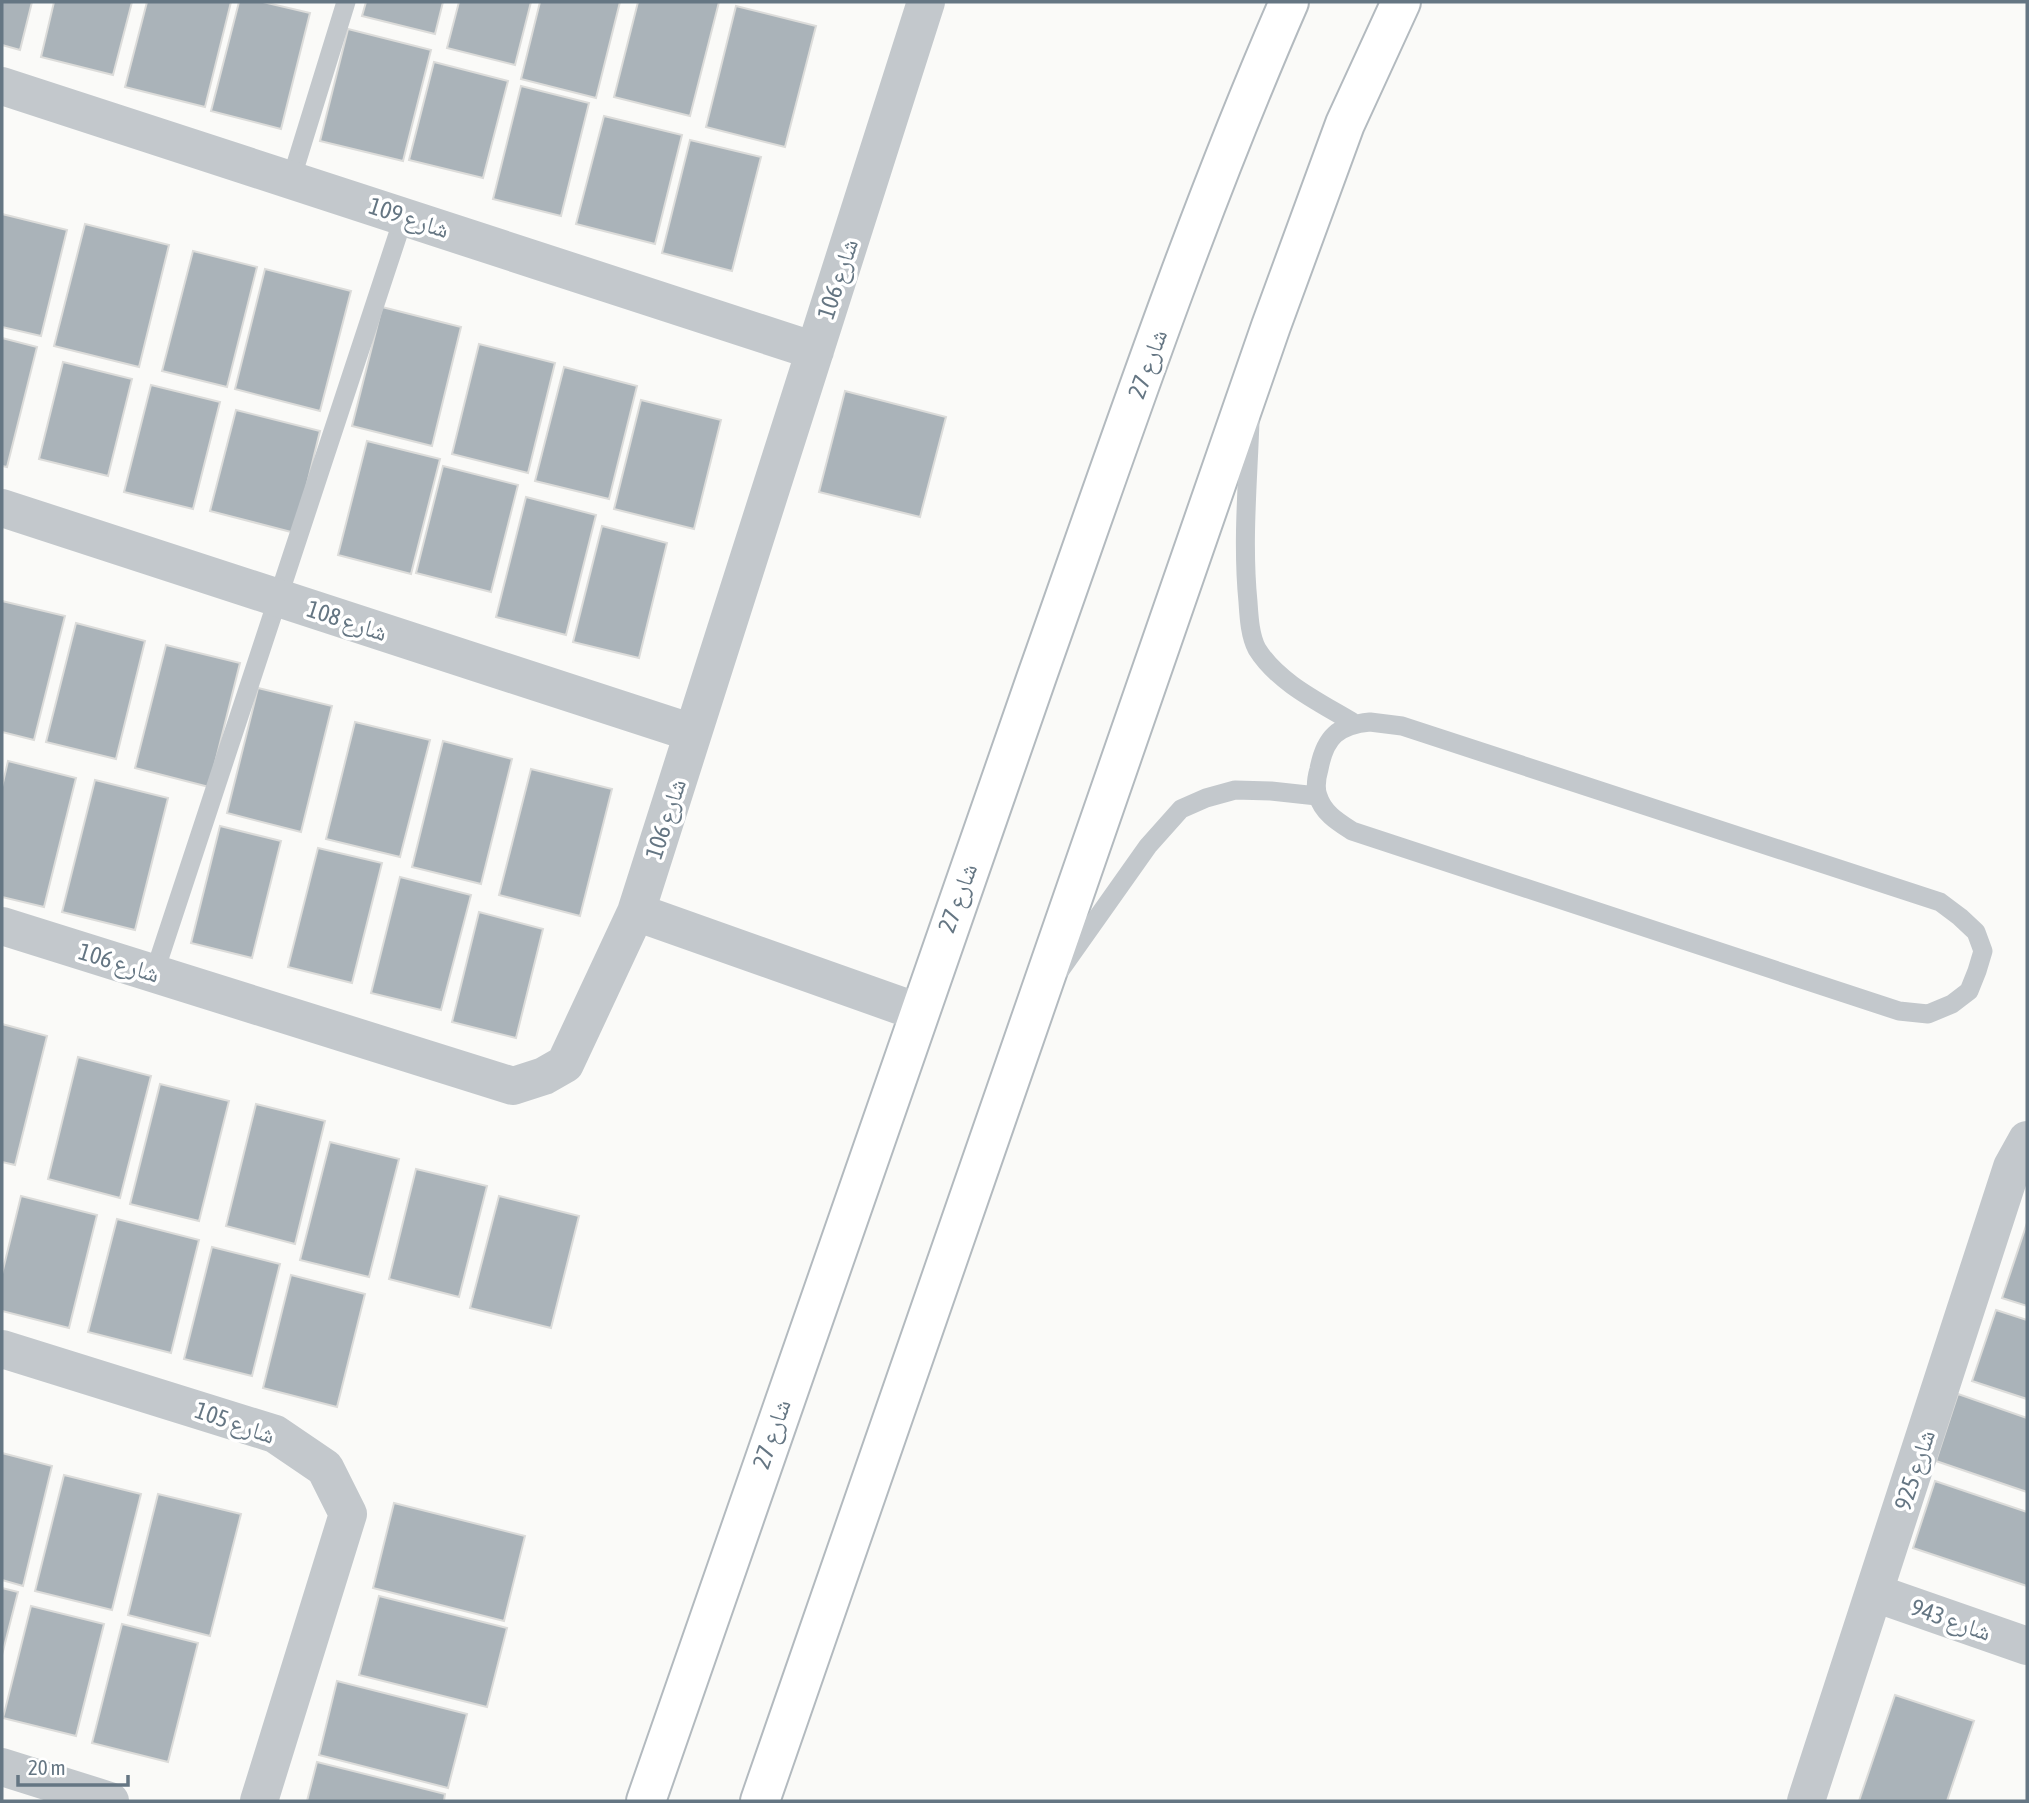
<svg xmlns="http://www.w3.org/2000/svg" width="2029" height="1803" font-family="'Asap Condensed','Noto Naskh Arabic',sans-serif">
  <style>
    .building { fill: #aab3b9; stroke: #dcdcda; stroke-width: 2 }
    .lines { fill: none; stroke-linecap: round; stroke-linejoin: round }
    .secondary-casing { stroke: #b3babf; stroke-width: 42 }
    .service { stroke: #c3c8cc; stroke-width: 19 }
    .minor { stroke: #c3c8cc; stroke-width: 38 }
    .secondary { stroke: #fff; stroke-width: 38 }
    .labels { text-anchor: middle; stroke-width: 7; stroke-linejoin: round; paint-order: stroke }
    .street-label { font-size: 24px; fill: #657683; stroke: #fff }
  </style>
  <rect width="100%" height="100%" fill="#fafaf8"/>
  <path class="building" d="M2 2H32L20 50 2 45Z
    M54 2H132L113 75 41 57Z
    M147 2H231L205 107 125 87Z
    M239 2H263L310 13 281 129 211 111Z
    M366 2H443L435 34 362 16Z
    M459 2H531L515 65 447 48Z
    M540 2H620L596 98 521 79Z
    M638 2H719L690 116 614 97Z
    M736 6 816 26 785 147 706 127Z
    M348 29 431 50 403 161 320 141Z
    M434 62 508 81 483 178 409 160Z
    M521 86 589 103 561 216 493 199Z
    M604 116 682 135 655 244 576 224Z
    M690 140 761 157 732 271 662 253Z
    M2 214 67 230 41 336 2 327Z
    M85 224 169 245 139 367 54 346Z
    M193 251 257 267 227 387 162 371Z
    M265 269 351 291 320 411 235 389Z
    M382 307 461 327 432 446 352 426Z
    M2 338 37 347 7 467 2 466Z
    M479 344 555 363 528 473 452 454Z
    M63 362 132 379 108 476 39 459Z
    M564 367 637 386 609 499 535 481Z
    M151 385 220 402 193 509 124 492Z
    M845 391 946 417 920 517 819 492Z
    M641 400 721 420 694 529 614 509Z
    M236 410 320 431 295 533 210 511Z
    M367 441 440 459 411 574 338 555Z
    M443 466 518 485 491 592 416 573Z
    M526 497 596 515 566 635 496 617Z
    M602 526 667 543 639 658 573 642Z
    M2 601 65 616 34 740 2 732Z
    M76 623 145 641 116 759 46 742Z
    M166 645 240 663 209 787 135 768Z
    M258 688 332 706 301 832 227 813Z
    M355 722 430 740 400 857 326 839Z
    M443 741 512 759 481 884 412 867Z
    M8 761 76 778 44 907 2 897V787Z
    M531 769 612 789 580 916 499 895Z
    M95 780 168 798 135 930 62 912Z
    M220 826 281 841 252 958 191 943Z
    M318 848 382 863 352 983 288 967Z
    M400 877 471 895 441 1010 371 993Z
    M479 912 543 929 516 1038 452 1022Z
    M2 1024 47 1036 15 1165 2 1162Z
    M78 1057 151 1076 120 1198 48 1179Z
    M160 1084 229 1101 199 1221 130 1204Z
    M256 1104 325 1121 295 1244 226 1226Z
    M330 1142 399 1159 369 1277 300 1260Z
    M416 1169 487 1186 459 1297 389 1279Z
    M21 1196 97 1215 69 1328 2 1311V1274Z
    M499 1196 579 1216 551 1328 470 1308Z
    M117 1219 199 1240 171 1353 88 1332Z
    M2027 1223V1306L2002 1298Z
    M212 1247 280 1264 252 1376 184 1359Z
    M291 1275 365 1294 337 1407 263 1388Z
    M1996 1310 2027 1320V1399L1972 1381Z
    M1958 1394 2027 1418V1492L1936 1461Z
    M2 1453 52 1466 23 1586 2 1580Z
    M64 1475 141 1494 112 1610 35 1591Z
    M1935 1481 2027 1512V1586L1913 1548Z
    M158 1494 241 1514 210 1636 128 1615Z
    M394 1503 525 1536 504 1621 373 1588Z
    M2 1588 18 1592 2 1655Z
    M379 1596 507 1628 487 1707 359 1675Z
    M31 1606 104 1624 76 1736 3 1718Z
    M122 1624 198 1643 168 1762 92 1743Z
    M337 1681 467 1714 448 1788 319 1755Z
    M1895 1695 1974 1721 1947 1801H1859Z
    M317 1762 445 1794 444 1801H307Z"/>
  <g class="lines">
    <defs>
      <path id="secondary" d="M646 1801C775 1426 904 1051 1037 676 1117 450 1193 222 1289 2
        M760 1801 1271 326 1345 124 1401 2"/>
    </defs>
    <use href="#secondary" class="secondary-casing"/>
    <path class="service" d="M291 180 346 2
      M1250 421C1248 481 1242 542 1248 602 1249 617 1250 636 1257 649 1278 683 1321 703 1354 723
      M1370 722 1402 726 1940 902 1960 917 1976 932 1983 951 1977 971 1969 991 1952 1004 1928 1014 1899 1011 1352 831C1338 822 1323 813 1318 796 1315 788 1317 776 1319 769 1325 737 1338 725 1370 722Z
      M1061 969 1148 846 1181 809 1206 798 1235 790 1271 791 1317 796
      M154 974 404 216"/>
    <path class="minor" d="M2 86 815 351
      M2 508 693 733
      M636 912 918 1012
      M2 926 513 1086 544 1076 565 1064 636 912 926 2
      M2 1349 275 1434 325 1468 348 1514 259 1801
      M1875 1593 2027 1646
      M2 1767 110 1801
      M1806 1801 2012 1167 2027 1140"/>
    <use href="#secondary" class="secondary"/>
  </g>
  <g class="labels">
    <g class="street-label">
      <text transform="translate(409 218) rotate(18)" y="8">شارع 109</text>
      <text transform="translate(838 279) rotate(-72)" y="8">شارع 106</text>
      <text transform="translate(1148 364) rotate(-70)" y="8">شارع 27</text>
      <text transform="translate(347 621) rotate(18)" y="8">شارع 108</text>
      <text transform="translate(666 819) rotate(-72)" y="8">شارع 106</text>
      <text transform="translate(958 898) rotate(-70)" y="8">شارع 27</text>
      <text transform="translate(119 963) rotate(17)" y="8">شارع 106</text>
      <text transform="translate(235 1423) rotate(19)" y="8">شارع 105</text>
      <text transform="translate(772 1434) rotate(-71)" y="8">شارع 27</text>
      <text transform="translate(1915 1470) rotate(-72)" y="8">شارع 925</text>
      <text transform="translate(1951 1620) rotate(19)" y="8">شارع 943</text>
    </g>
  </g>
  <rect width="2029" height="1803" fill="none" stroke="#657683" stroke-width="7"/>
  <path d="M18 1775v10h110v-10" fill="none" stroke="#657683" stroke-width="3.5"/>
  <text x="28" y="1775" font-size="21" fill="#657683" stroke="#ffffff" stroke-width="5" paint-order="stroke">20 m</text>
</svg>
